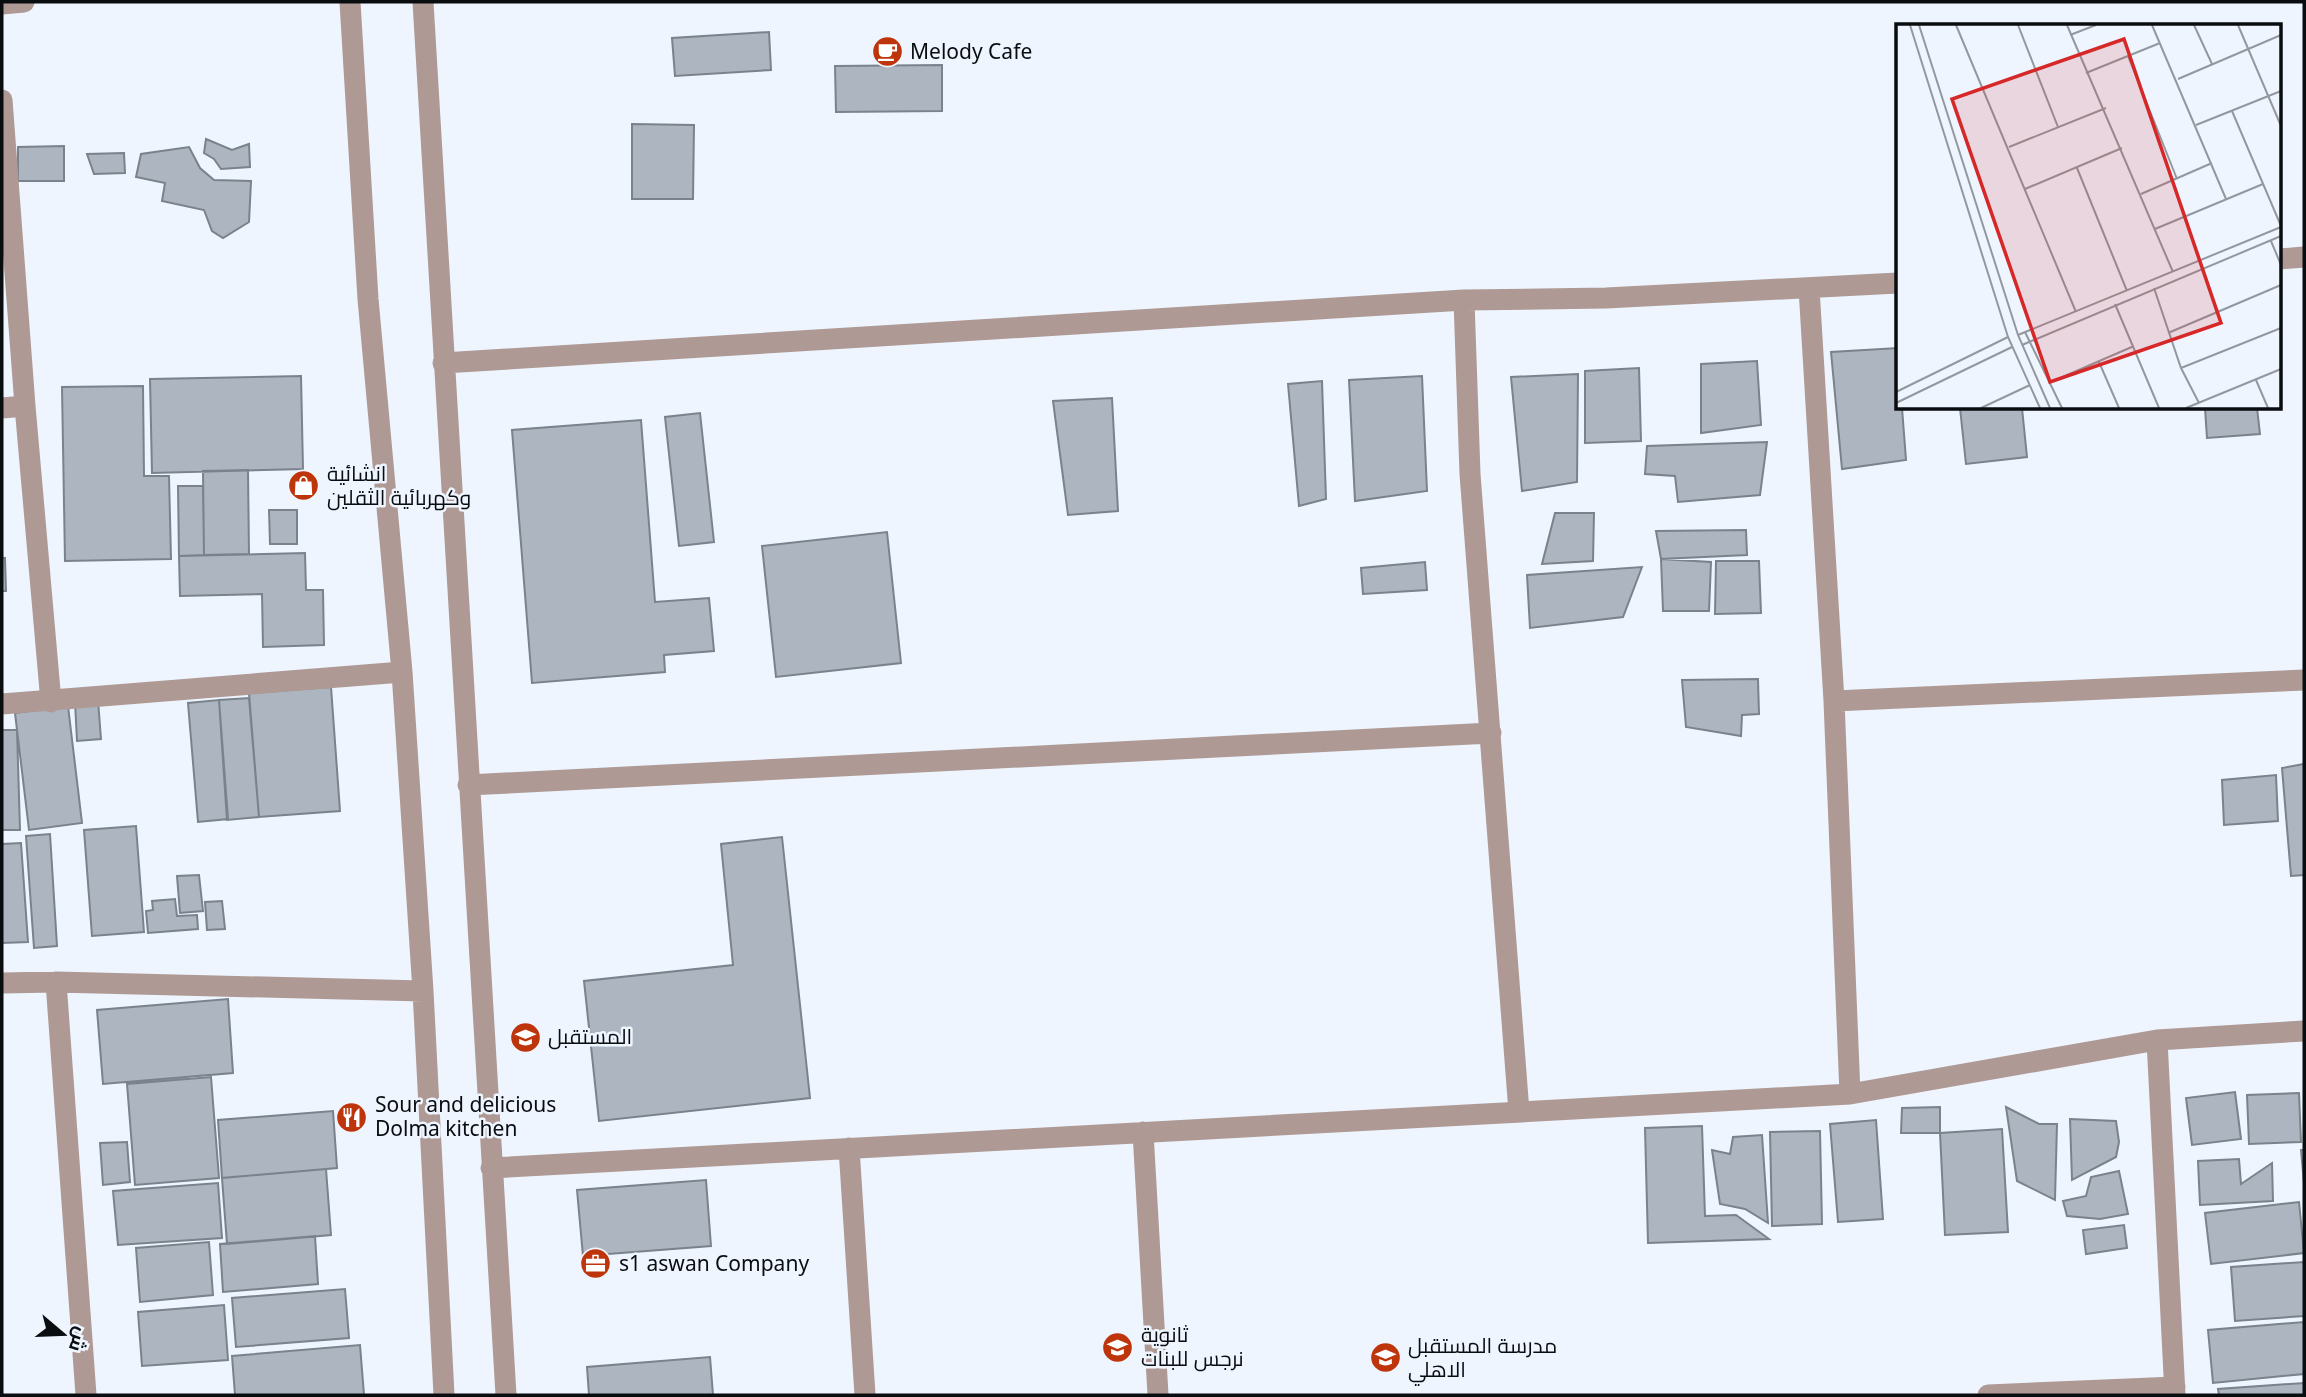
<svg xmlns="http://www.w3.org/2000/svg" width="2306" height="1397" font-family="'Noto Sans',Cairo,sans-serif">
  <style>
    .building { fill: #acb5c0; stroke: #7a828c; stroke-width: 2 }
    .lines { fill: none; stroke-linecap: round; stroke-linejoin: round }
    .minor { stroke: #ae9994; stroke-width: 21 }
    .labels { text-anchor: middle; stroke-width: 5; stroke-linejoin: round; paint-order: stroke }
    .poi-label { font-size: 21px; fill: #0a0d10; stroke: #eef5ff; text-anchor: start }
    .inset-road { fill: none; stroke: #93989f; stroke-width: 2 }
    .view { fill: #d62828; fill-opacity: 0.15; stroke: #d62828; stroke-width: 3.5 }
    .inset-edge { fill: none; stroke: #0a0d10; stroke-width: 3.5 }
  </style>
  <rect width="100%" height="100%" fill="#eef5ff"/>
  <path class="building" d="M769 32 771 70 675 76 672 38Z
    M942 65V111L836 112 835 66Z
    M632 124 694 125 693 199H632Z
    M206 139 232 150 249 144 250 167 221 169 214 159 204 153Z
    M64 146V181H18V147Z
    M189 147 200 168 214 180 251 181 249 222 223 238 212 231 204 210 162 201 165 183 136 177 141 154Z
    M124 153 125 173 94 174 87 154Z
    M1898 348V408H1902L1906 460 1842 469 1831 352Z
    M1757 361 1761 425 1701 433V364Z
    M1639 368 1641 441 1585 443V371Z
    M1578 374 1577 482 1522 491 1511 377Z
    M301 376 303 469 152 473 150 379Z
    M1422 376 1427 491 1355 501 1349 380Z
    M1322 381 1326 499 1299 506 1288 384Z
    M143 386 144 476H169L171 559 65 561 62 387Z
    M1112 398 1118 511 1068 515 1053 401Z
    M1960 408H2022L2027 457 1966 464Z
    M2205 408H2257L2260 434 2207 438Z
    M700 413 714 542 679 546 665 417Z
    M641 420 655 602 709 598 714 651 664 655 665 672 532 683 512 430Z
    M1767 442 1760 495 1678 502 1675 476 1645 474 1647 446Z
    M248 470 249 554 204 555 203 471Z
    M178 486H203L204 555 179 556Z
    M269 510H297V544H270Z
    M1555 513H1594L1593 561 1542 564Z
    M1746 530 1747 555 1661 559 1656 531Z
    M887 532 901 663 776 677 762 546Z
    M305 553 306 590H323L324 645 263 647 262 594 180 596 179 556Z
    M2 558H5L6 591H2Z
    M1661 559 1711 562 1709 611H1663Z
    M1716 561H1759L1761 613 1715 614Z
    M1425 562 1427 590 1363 594 1361 568Z
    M1642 567 1623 617 1530 628 1527 575Z
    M1758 679 1759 714 1742 715 1741 736 1686 727 1682 680Z
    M331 687 340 811 259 817 249 693Z
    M249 698 259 817 227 820 219 700Z
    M98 700 101 739 77 741 75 702Z
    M219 700 228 819 198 822 188 703Z
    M68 706 82 823 29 830 15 713Z
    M2 730H17L20 830H2Z
    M2304 764V875L2291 876 2282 768Z
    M2276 775 2278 821 2224 825 2222 780Z
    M136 826 144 932 92 936 84 830Z
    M50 834 57 946 34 948 26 836Z
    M782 837 810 1098 599 1121 584 981 733 965 721 844Z
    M21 843 28 942 2 943V844Z
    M199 875 203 911 180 913 177 876Z
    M175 899 177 916 197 915 198 929 148 933 146 911 153 910 152 901Z
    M222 901 225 929 207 930 205 902Z
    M228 999 233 1073 103 1084 97 1010Z
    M211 1077 219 1178 135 1185 127 1084Z
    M2235 1092 2241 1139 2192 1145 2186 1098Z
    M2299 1093 2301 1142 2249 1144 2247 1095Z
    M1940 1107V1133H1901L1902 1108Z
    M2006 1107 2039 1124H2057L2055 1200 2017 1181Z
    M333 1111 337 1168 222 1178 218 1120Z
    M2070 1119 2116 1121 2119 1142 2116 1157 2072 1180Z
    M1876 1120 1883 1219 1838 1222 1830 1124Z
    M1702 1126 1705 1216 1736 1215 1769 1239 1648 1243 1645 1128Z
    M2002 1129 2008 1232 1945 1235 1940 1133Z
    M1820 1131 1822 1224 1772 1226 1770 1132Z
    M1762 1135 1768 1223 1745 1209 1720 1204 1712 1150 1730 1154 1733 1137Z
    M127 1142 130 1182 103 1185 100 1143Z
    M2301 1150H2304V1183Z
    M2239 1159 2241 1184 2272 1163 2273 1201 2200 1205 2198 1161Z
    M326 1169 331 1235 227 1244 222 1178Z
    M2119 1171 2128 1214 2100 1219 2067 1216 2063 1201 2086 1196 2091 1177Z
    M706 1180 711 1246 583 1256 577 1190Z
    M218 1183 222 1238 118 1245 113 1191Z
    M2299 1202 2304 1253 2211 1264 2205 1213Z
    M2124 1225 2127 1248 2086 1254 2083 1230Z
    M315 1236 318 1284 223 1292 220 1244Z
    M209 1242 213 1295 140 1302 136 1248Z
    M2304 1262V1316L2235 1321 2231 1267Z
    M345 1289 349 1338 236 1347 232 1298Z
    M224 1305 228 1360 142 1366 138 1312Z
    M2304 1322V1374L2213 1383 2208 1330Z
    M360 1345 364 1395H235L232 1356Z
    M710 1357 713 1395H589L587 1367Z
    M2304 1383V1395H2219L2218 1389Z"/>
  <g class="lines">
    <path class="minor" d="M350 2 368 299 402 672 423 991 444 1395
      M423 2 506 1395
      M2 4 24 2
      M2 100 25 406 51 702
      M2280 259 2304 257
      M1809 288 1834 701 1850 1094
      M1464 300 1470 474 1519 1112
      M443 363 1464 300 1606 298 1898 283
      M2 408 25 406
      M1834 701 2304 680
      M2 704 402 672
      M468 785 1491 733
      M56 982 86 1395
      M2 983 56 982 423 991
      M2157 1040 2175 1395
      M1143 1132 1158 1395
      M849 1148 865 1395
      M491 1168 1850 1094 2157 1040 2304 1031
      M1988 1395 2175 1387"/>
  </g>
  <defs>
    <symbol id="cafe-disc" viewBox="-11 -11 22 22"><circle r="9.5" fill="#be340b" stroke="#eef5ff"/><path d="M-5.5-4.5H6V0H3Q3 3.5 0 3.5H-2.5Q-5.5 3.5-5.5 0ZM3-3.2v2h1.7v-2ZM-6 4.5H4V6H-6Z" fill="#fff"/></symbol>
    <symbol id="shop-disc" viewBox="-11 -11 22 22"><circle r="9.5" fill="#be340b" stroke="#eef5ff"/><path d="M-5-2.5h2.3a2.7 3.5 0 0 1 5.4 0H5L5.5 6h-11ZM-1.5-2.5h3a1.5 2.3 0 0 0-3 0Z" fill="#fff"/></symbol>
    <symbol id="school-disc" viewBox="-11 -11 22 22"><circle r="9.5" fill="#be340b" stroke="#eef5ff"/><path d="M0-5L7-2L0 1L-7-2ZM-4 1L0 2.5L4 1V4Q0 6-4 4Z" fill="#fff"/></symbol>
    <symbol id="restaurant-disc" viewBox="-11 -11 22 22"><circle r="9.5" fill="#be340b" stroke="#eef5ff"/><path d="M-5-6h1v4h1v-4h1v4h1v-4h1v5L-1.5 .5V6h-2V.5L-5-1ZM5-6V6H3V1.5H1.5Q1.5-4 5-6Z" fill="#fff"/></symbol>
    <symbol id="office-disc" viewBox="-11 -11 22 22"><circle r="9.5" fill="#be340b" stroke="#eef5ff"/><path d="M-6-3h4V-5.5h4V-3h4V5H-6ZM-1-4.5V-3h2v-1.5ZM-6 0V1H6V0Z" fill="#fff"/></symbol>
  </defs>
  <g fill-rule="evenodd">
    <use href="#cafe-disc" x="870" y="34" width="35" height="35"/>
    <use href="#shop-disc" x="286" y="468" width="35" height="35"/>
    <use href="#school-disc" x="508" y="1020" width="35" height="35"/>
    <use href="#restaurant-disc" x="334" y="1100" width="35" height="35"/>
    <use href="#office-disc" x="578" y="1246" width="35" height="35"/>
    <use href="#school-disc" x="1100" y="1330" width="35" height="35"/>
    <use href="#school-disc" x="1368" y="1340" width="35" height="35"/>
  </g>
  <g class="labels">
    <g class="poi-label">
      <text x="910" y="59">Melody Cafe</text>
      <text x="327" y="481">انشائية<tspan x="327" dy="24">وكهربائية الثقلين</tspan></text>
      <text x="548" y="1044">المستقبل</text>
      <text x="375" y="1112">Sour and delicious<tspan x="375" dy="24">Dolma kitchen</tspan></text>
      <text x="619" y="1271">s1 aswan Company</text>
      <text x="1141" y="1342">ثانوية<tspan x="1141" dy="24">نرجس للبنات</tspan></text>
      <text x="1408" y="1353">مدرسة المستقبل<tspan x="1408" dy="24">الاهلي</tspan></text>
    </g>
  </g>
  <g transform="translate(1896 24)">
    <rect width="385" height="385" fill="#eef5ff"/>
    <path class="inset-road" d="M14 1 112 313 144 384M23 1 122 311 154 384M60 1 180 288M122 1 162 103M171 1 277 248M256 1 330 175M298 1 316 40M342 1 385 102M174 11 200 1M232 32 281 155M190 49 264 19M282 55 385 11M336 87 385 202M300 101 385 67M113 123 210 84M181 144 231 267M129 165 226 124M245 170 316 139M259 205 367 160M375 217 385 241M258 264 285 344 303 379M219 280 263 384M129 308 166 384M272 309 385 261M122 311 385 203M126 321 385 212M203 338 223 384M285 344 385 304M360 356 372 384M155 358 238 322M0 368 112 313M0 379 116 323M85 384 134 361M290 384 385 345"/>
    <path class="view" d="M228 15 325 299 154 358 56 75Z"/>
    <rect width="385" height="385" class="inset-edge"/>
  </g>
  <rect width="2306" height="1397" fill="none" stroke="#0a0d10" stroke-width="7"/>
  <g transform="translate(63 1334) rotate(109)" stroke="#eef5ff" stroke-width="5" paint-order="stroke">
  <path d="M0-5L12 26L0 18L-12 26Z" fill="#0a0d10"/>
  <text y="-10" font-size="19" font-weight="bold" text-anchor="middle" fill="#0a0d10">ش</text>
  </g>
</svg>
